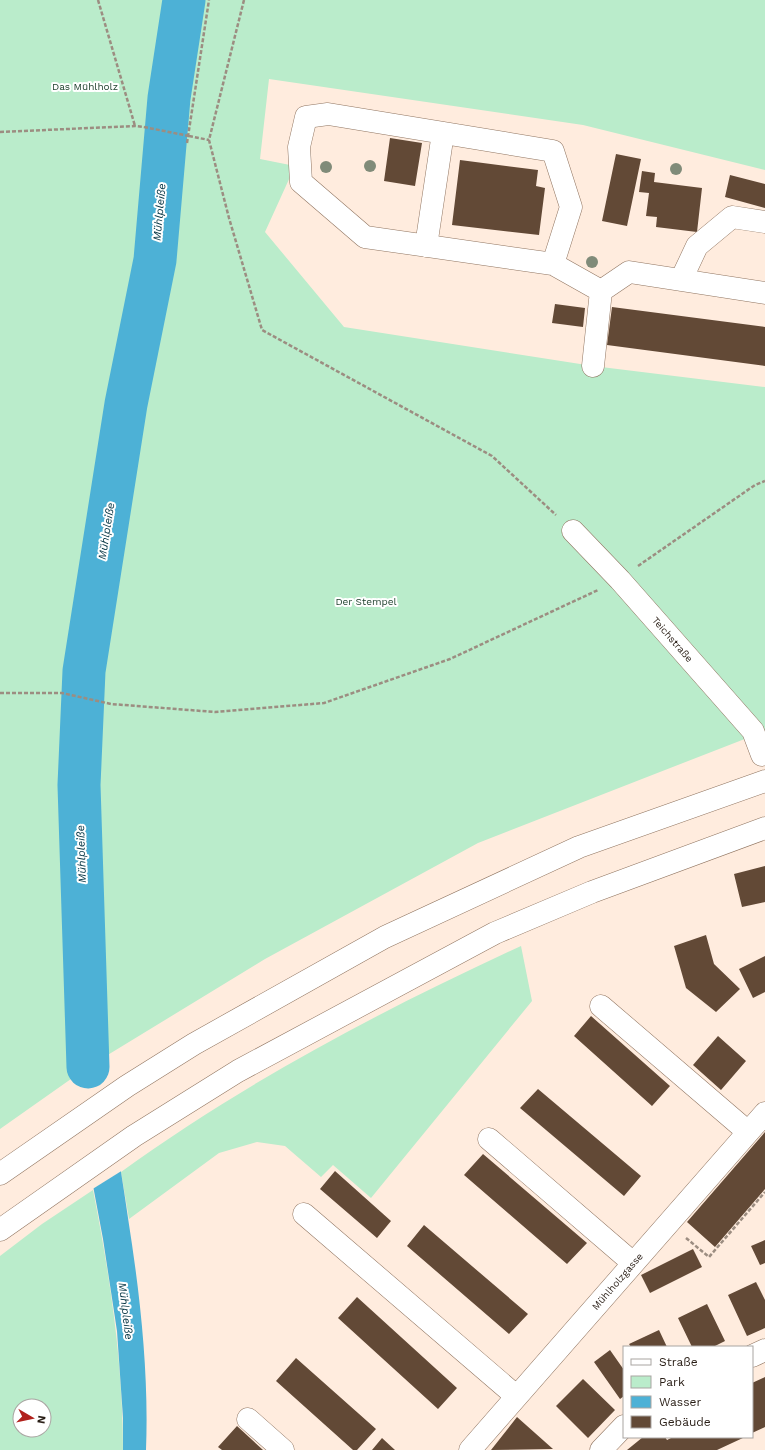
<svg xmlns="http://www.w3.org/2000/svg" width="765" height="1450" font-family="'Work Sans',sans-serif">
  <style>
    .green { fill: #baeccb; fill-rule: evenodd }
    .water { fill: #4db1d6 }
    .pier { fill: #ffecde }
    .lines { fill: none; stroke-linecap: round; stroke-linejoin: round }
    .river { stroke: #4db1d6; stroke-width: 43 }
    .building { fill: #624936 }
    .minor-casing { stroke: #907561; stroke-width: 23 }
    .highway-casing { stroke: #907561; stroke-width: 23 }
    .path { stroke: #9c8d81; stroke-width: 2.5; stroke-dasharray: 4 2; stroke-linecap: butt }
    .minor { stroke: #fff; stroke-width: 22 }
    .highway { stroke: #fff; stroke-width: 22 }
    .path-bridge { stroke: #9c8d81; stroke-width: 2.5; stroke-dasharray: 4 2; stroke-linecap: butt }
    .tree { fill: #808b79 }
    .labels { text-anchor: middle; stroke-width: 4; stroke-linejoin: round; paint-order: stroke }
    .park-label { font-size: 10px; fill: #183b27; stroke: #fff }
    .street-label { font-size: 10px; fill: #291e16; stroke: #fff }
    .water-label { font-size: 11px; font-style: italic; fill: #023241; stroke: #fff }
  </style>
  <rect width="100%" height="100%" fill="#ffecde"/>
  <path class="green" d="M0 0H765V170L583 125 269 79 260 159 295 166 265 232 344 327 593 366 765 387V731L478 843 265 959 88 1067 0 1129Z
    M521 946 532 1001 371 1198 333 1165 321 1177 285 1146 257 1142 219 1153 129 1219 121 1172C245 1082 382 1010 521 946Z
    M93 1190C110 1276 123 1363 123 1450H0V1256L42 1224ZM20 1406H44V1430H20Z"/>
  <path class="water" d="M96 1002C103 1075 118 1146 128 1218 140 1294 149 1373 146 1450H123V1418L117 1331 103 1239 71 1068Z"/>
  <path class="pier" d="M104 1061 123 1170 91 1190 71 1082Z"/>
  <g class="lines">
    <path class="river" d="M88 1067 79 785 84 671 126 404 155 260 169 98 184 0"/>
  </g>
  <path class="building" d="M390 138 422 143 415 186 384 181Z
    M616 154 641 159 627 226 602 221Z
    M460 160 538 170 536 186 545 188 539 235 452 225Z
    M642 171 655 173 654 182 702 188 697 232 656 227 657 217 646 216 649 193 639 192Z
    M730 175 765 184V208L725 197Z
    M555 304 585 308 583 327 552 323Z
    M612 307 765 327V366L607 345Z
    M765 866V902L742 907 734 874Z
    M706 935 714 964 740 989 716 1012 686 988 674 946Z
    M765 956V992L753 998 739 969Z
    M591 1016 670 1086 652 1106 574 1036Z
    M718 1036 746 1061 721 1090 693 1065Z
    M538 1089 641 1176 624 1196 520 1108Z
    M765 1132V1189L715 1247 687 1222Z
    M483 1154 587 1243 567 1264 464 1175Z
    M335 1171 391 1221 377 1238 320 1189Z
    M424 1225 528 1314 509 1334 407 1246Z
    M765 1240V1263L760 1265 751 1246Z
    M693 1249 702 1267 650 1293 641 1275Z
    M756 1282 765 1300V1328L747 1336 728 1295Z
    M357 1297 457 1388 438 1409 338 1318Z
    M707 1304 725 1341 713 1347H692L678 1318Z
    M659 1330 667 1347H631L629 1344Z
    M610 1350 624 1370V1396L620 1399 594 1362Z
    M296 1358 376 1429 357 1450H353L276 1381Z
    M765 1377V1427L752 1433V1383Z
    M583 1379 615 1410 588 1438 556 1406Z
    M517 1417 553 1449 491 1450Z
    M237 1426 263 1450H222L218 1447Z
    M643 1437H665L667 1440 673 1437H745L717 1450H627Z
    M382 1438 395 1450H372Z"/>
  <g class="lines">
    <defs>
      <path id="minor" d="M426 246 443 133
        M553 264 571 207 553 151 328 114 306 117 299 147 301 182 365 237 553 264 601 291
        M681 280 697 246 732 217 765 222
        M593 366 601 291 629 272 765 293
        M573 531 620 580 753 731 762 755
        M601 1006 748 1132
        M489 1139 633 1263
        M304 1214 516 1396
        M752 1356 765 1350
        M248 1419 283 1450
        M470 1450 765 1113
        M601 1450 624 1426"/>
      <path id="highway" d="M0 1174 127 1086 194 1044 385 937 579 847 765 781
        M0 1230 134 1136 238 1071 495 933 592 892 765 828"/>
    </defs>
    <use href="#minor" class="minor-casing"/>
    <use href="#highway" class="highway-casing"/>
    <path class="path" d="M98 0 135 126
      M244 0 209 140 229 218 262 330 492 456 556 515
      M0 132 135 126 144 127
      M189 136 209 140
      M187 143 209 0
      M638 566 755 485 765 481
      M0 693H62L111 704 215 712 324 703 450 659 598 590
      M686 1238 709 1257 765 1192"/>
    <use href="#minor" class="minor"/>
    <use href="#highway" class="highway"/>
    <path class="path-bridge" d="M144 127 189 136"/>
  </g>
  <g class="tree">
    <circle cx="370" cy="166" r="6"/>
    <circle cx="326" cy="167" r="6"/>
    <circle cx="676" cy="169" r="6"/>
    <circle cx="592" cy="262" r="6"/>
  </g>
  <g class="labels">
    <g class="park-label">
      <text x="85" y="90">Das Mühlholz</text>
      <text x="366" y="605">Der Stempel</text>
    </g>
    <g class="street-label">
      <text transform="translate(673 639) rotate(49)" y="4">Teichstraße</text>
      <text transform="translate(617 1281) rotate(-49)" y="4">Mühlholzgasse</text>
    </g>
    <g class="water-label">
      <text transform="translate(159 212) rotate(-85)" y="4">Mühlpleiße</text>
      <text transform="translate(106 531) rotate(-81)" y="4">Mühlpleiße</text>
      <text transform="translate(81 854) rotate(-92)" y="4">Mühlpleiße</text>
      <text transform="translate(126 1311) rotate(83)" y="4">Mühlpleiße</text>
    </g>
  </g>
  <rect x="623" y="1346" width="130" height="92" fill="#ffffff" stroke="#a9a5a2"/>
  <rect x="631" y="1359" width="20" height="6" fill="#ffffff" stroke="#a9a5a2"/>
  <text x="659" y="1366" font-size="12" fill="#291e16">Straße</text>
  <rect x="631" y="1376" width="20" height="12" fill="#baeccb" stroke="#a9a5a2"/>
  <text x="659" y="1386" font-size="12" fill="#291e16">Park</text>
  <rect x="631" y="1396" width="20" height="12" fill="#4db1d6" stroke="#a9a5a2"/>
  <text x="659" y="1406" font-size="12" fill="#291e16">Wasser</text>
  <rect x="631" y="1416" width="20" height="12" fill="#624936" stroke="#a9a5a2"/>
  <text x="659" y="1426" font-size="12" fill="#291e16">Gebäude</text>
  <g transform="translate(32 1418) rotate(99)"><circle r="19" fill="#ffffff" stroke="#a9a5a2"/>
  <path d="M0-3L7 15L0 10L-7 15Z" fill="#b1211c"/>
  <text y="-6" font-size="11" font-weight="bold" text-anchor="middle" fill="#291e16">N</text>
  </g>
</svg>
